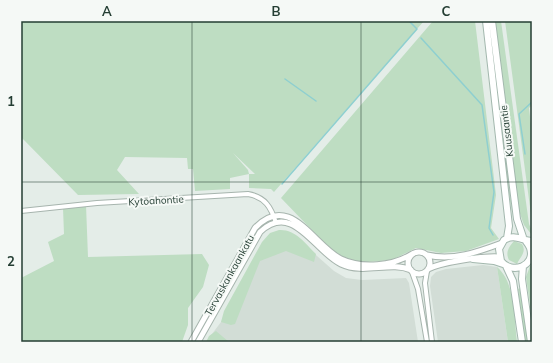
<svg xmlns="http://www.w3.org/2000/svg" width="553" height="363" font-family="Mulish,sans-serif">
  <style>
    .built { fill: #d2ddd6 }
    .green { fill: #beddc2; fill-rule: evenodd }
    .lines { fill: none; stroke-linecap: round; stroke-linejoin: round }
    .stream { stroke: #8ecfd0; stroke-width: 1.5 }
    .minor-casing { stroke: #a7b5ae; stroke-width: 6 }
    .tertiary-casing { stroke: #a7b5ae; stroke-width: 7 }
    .secondary-casing { stroke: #a3b8ae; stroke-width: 8 }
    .minor { stroke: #fff; stroke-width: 4 }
    .tertiary { stroke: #fff; stroke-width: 5 }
    .secondary { stroke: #fff; stroke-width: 6 }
    .grid { fill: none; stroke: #243e33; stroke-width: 1; stroke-opacity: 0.55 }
    .labels { text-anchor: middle; stroke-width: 4; stroke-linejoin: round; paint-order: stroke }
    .street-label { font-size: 10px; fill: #243e33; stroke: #f5f9f6 }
    .neatline { fill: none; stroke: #243e33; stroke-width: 1.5 }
    .grid-label { font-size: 13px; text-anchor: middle; font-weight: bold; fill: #243e33 }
  </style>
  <rect width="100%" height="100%" fill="#e4ede8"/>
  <path class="built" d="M291 233 334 271 346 278 362 280 406 278 409 283 418 342H206L221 322 262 246Z
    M483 265 497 267 508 342H438L430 286 431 277 436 272 446 269Z"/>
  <path class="green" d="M21 21H424L274 192 271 189 249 188V174L230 178V189L195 191 193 169H188L187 158 125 157 117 170 139 194 78 195 21 137ZM233 153 255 174H249L248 170Z
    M433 21H475L496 195 491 228 499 239 466 251 441 253 416 248 392 260 368 262 356 261 341 256 330 249 281 198Z
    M495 21H501L529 224 532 231V235L524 225 519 211Z
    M505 21H532V105L529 108 532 133V222Z
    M499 110H500L513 218 505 171Z
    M86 205 88 257 202 254 209 265 203 287 188 308V325L182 342H21V278L54 261 48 242 64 234 63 208Z
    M279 230C295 229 305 243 316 254L314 262 286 251 260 261 235 324 231 325 221 322 224 311 262 242 270 233Z
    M253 235 255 236 226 288 225 287Z
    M514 241 522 244C527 252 520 257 517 264L509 260C505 252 509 247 514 241Z
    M530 266 532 267V318L526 277Z
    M497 267C516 283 514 319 517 342H508Z
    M520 288 528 342H525L518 289Z
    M216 331 229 342H206L209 336Z"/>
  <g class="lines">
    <path class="stream" d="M421 38 482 105 494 192 489 228 493 235
      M285 79 316 101
      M525 154 519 114 532 102
      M282 184 417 29 409 21"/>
    <defs>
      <path id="minor" d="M21 211 97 203 248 194C265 197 271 207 276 223
        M427 271 425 283 432 342
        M412 272 418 289 427 342"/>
      <path id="tertiary" d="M408 263a11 11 0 1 1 22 0a11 11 0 1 1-22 0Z
        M427 255C453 261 478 252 502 243
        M428 269C442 262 483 256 499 257
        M191 342 255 228C290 191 314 246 341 259 362 269 393 266 412 254
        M198 342 260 232C293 201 314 251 341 264 364 275 390 261 411 270"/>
      <path id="secondary" d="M486 21 509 226 507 238
        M492 21 517 219 523 237C525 241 528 243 530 248 536 266 512 275 501 261L499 249 504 240C514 234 521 240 532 241
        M473 259 494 261 503 264
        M506 266 513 281 522 342
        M523 266 522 279 531 342"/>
    </defs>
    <use href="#minor" class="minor-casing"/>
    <use href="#tertiary" class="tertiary-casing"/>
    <use href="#secondary" class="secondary-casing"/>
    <use href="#minor" class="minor"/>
    <use href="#tertiary" class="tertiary"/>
    <use href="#secondary" class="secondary"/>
  </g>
  <path class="grid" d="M192 21V342M361 21V342M21 182H532"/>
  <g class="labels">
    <g class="street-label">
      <text transform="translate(506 131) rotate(-97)" y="4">Kuusaantie</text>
      <text transform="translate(156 200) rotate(-3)" y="4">Kytöahontie</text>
      <text transform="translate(229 275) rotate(-61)" y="4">Tervaskankaankatu</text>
    </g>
  </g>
  <rect width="553" height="363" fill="none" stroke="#f5f9f6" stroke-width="44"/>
  <rect x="22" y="22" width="509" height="319" class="neatline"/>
  <g class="grid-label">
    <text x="107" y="16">A</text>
    <text x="276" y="16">B</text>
    <text x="446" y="16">C</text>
    <text x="11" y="106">1</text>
    <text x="11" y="266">2</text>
  </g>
</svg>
